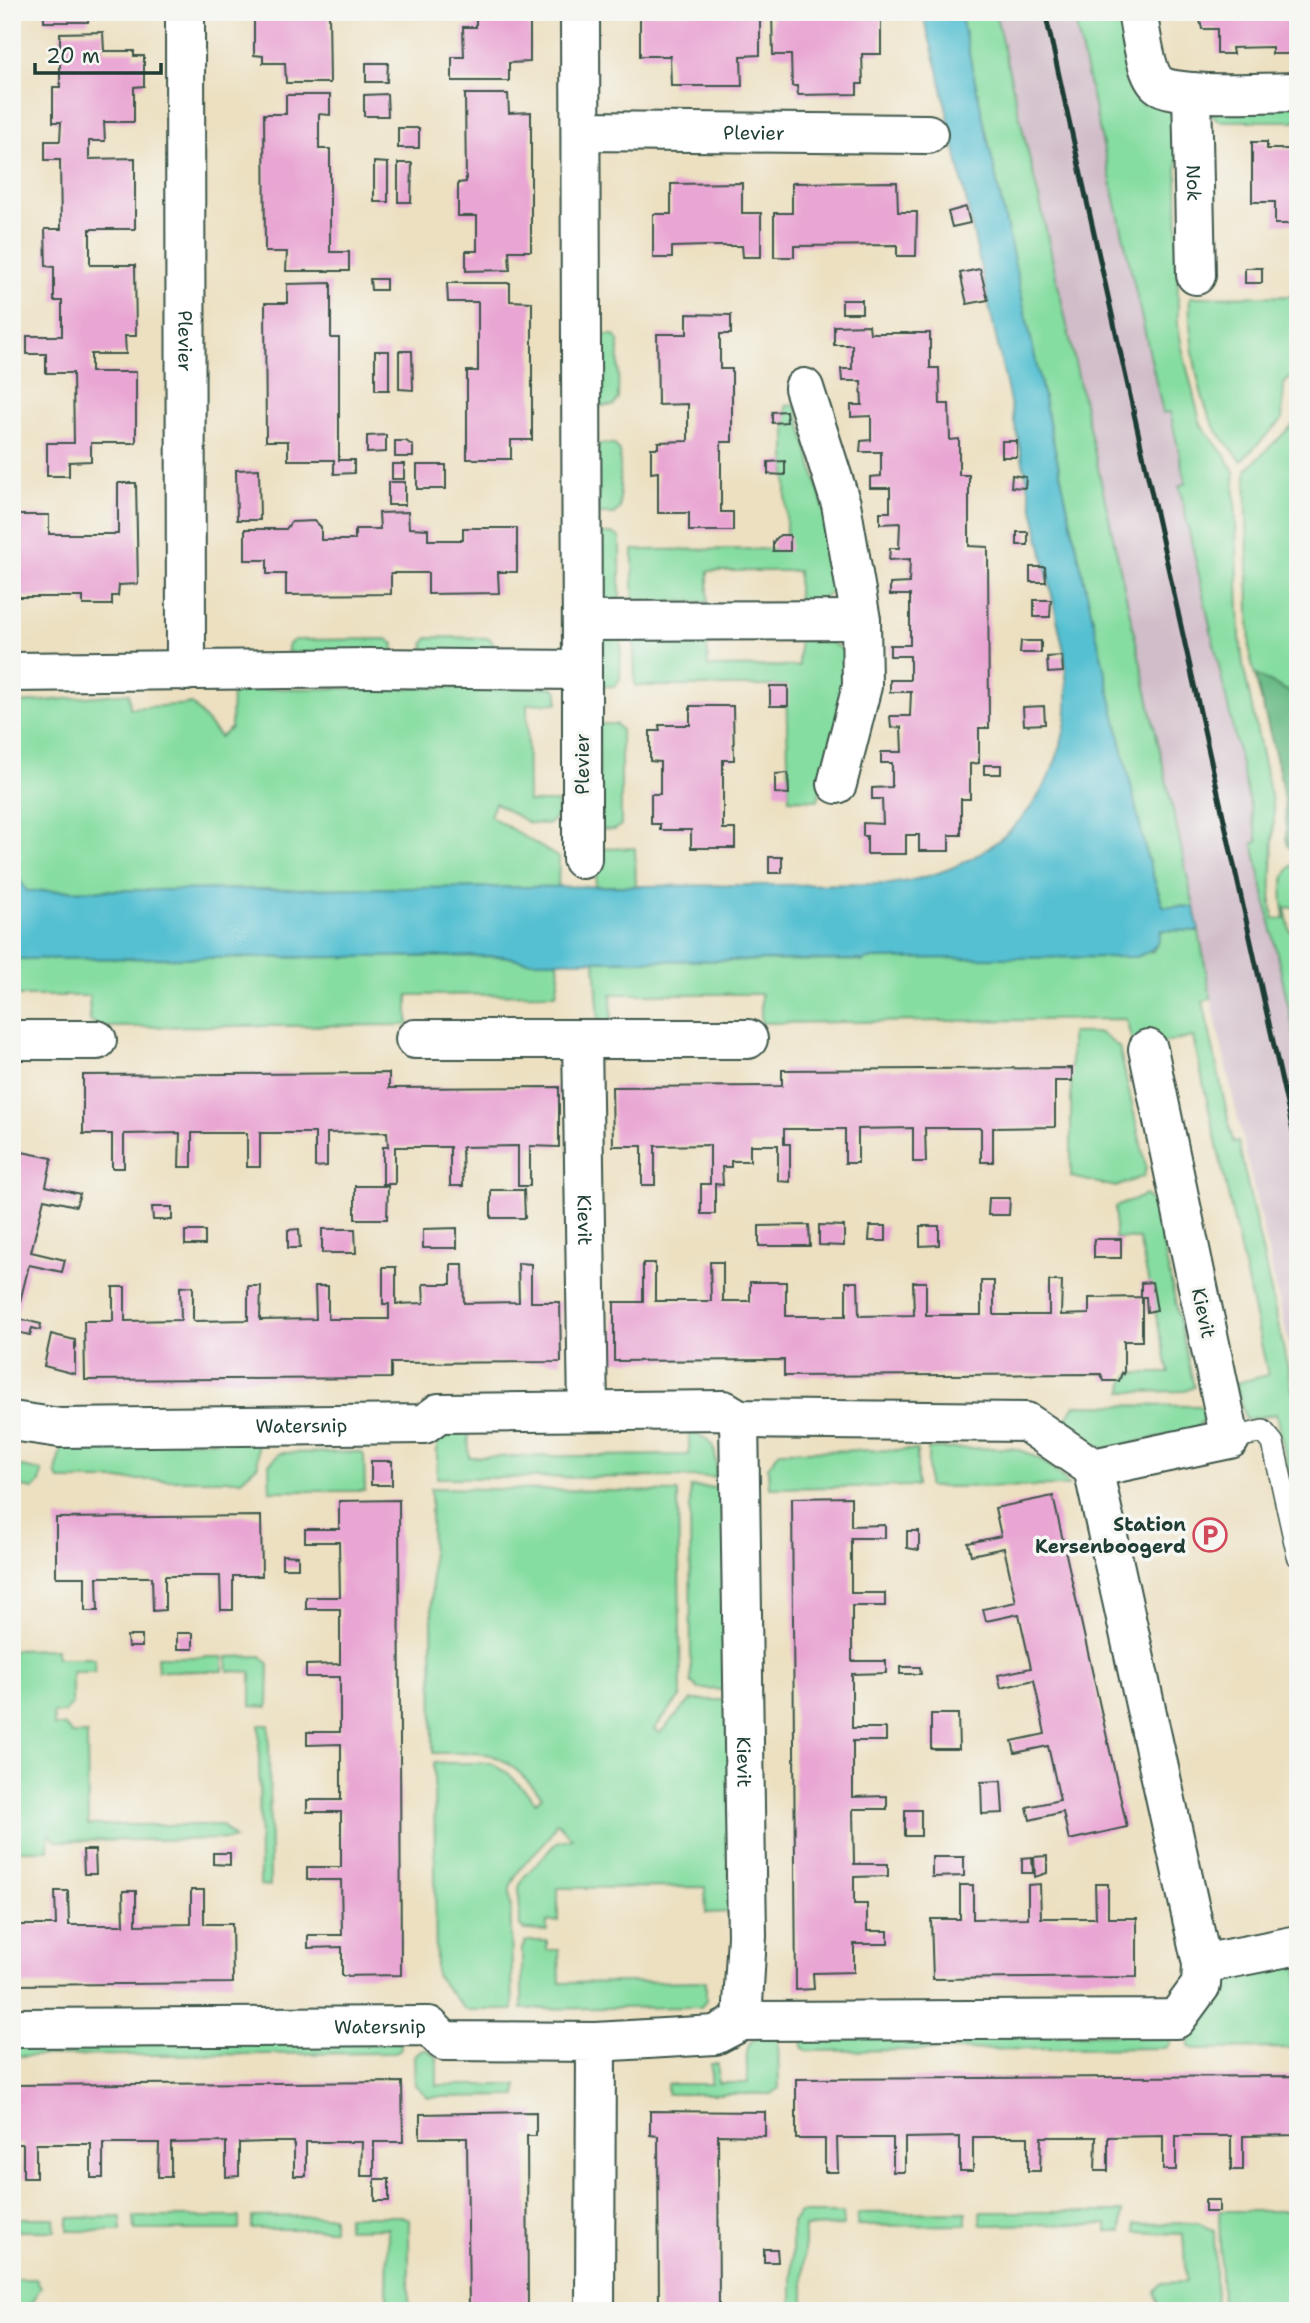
<svg xmlns="http://www.w3.org/2000/svg" width="1310" height="2323" font-family="'Shantell Sans',sans-serif">
  <style>
    .industrial { fill: #d1bdc9 }
    .green { fill: #86dda1; stroke: #528d6a; stroke-width: 2 }
    .forest { fill: #6cbc87; stroke: #467c5e; stroke-width: 2 }
    .water { fill: #55c0d1; stroke: #3a7e82; stroke-width: 2 }
    .building { fill: #e9a5d3 }
    .lines { fill: none; stroke-linecap: round; stroke-linejoin: round }
    .lane-casing { stroke: #3e5549; stroke-width: 24 }
    .street-casing { stroke: #3e5549; stroke-width: 42 }
    .lane { stroke: #fff; stroke-width: 21 }
    .street { stroke: #fff; stroke-width: 38 }
    .rail { stroke: #1f3d34; stroke-width: 5 }
    .labels { text-anchor: middle; stroke-width: 7; stroke-linejoin: round; paint-order: stroke }
    .street-label { font-size: 19px; fill: #1f3d34; stroke: #f6f6f2 }
    .poi-label { font-size: 19px; font-weight: bold; fill: #1f3d34; stroke: #f6f6f2; text-anchor: end }
  </style>
  <rect width="100%" height="100%" fill="#f6f6f2"/>
  <filter id="ink" filterUnits="userSpaceOnUse"><feTurbulence type="fractalNoise" baseFrequency=".0143" numOctaves="2"/><feDisplacementMap in="SourceGraphic" scale="14" xChannelSelector="R" yChannelSelector="G"/><feConvolveMatrix kernelMatrix="1 2 1 2 8 2 1 2 1" color-interpolation-filters="sRGB"/></filter>
  <filter id="wash" filterUnits="userSpaceOnUse"><feTurbulence type="fractalNoise" baseFrequency=".00686" numOctaves="4" result="noise"/><feDisplacementMap in="SourceGraphic" scale="28" xChannelSelector="R" yChannelSelector="G"/><feGaussianBlur stdDeviation="1.57" result="paint"/><feColorMatrix in="noise" values="0 0 0 0 0 0 0 0 0 0 0 0 0 0 0 0 0 1.4 0 .05"/><feComposite in="paint" operator="in"/></filter>
  <g filter="url(#wash)">
    <rect width="100%" height="100%" fill="#ece0c1"/>
    <path class="industrial" d="M995 12H1074L1103 127V146L1163 412 1170 411 1186 484 1180 486 1258 843 1253 844 1298 1051V1385L1211 999 1197 919 1041 207Z"/>
    <path class="green" d="M960 12H995L1041 207 1194 907 1163 906 1147 857 1067 505Z
      M1073 12H1123L1142 104H1177L1178 325 1182 348 1201 425 1226 457 1234 472 1240 637 1243 665 1274 811 1271 904 1274 919H1285C1282 901 1278 871 1298 862V907L1285 908 1290 931 1298 932V1051L1253 843 1258 842 1179 486 1186 483 1170 412 1163 413Z
      M1298 104V121H1220L1207 111Z
      M1298 296V370L1284 384 1282 420 1241 461C1233 449 1221 438 1214 426 1197 395 1188 332 1190 297Z
      M597 335H613L619 341 618 399 613 406H598Z
      M786 405 796 406 844 584 814 603 798 602V571H708V602H639L633 598V550L786 549Z
      M1298 420V699L1290 692 1255 675 1250 656 1246 470Z
      M598 444H614L620 452V508L614 514H598Z
      M599 534H614L620 538V597L616 603 600 602Z
      M600 633 613 634 621 640 620 679 615 686H600Z
      M815 633 846 652V688L818 800 789 799 786 686H635L634 641 640 635H707L708 667 799 666V634Z
      M429 637 489 638 494 644 495 656H424V643Z
      M387 639 394 644 393 656 288 657V645L294 640Z
      M553 687 558 692V703L527 704 528 802H558L557 816 549 824 529 823 495 803 490 816 559 858 558 887 26 891 12 868V704L129 693 130 708 192 704 220 737 231 728 232 689Z
      M599 724H616L621 730V825L615 830 599 829Z
      M635 848 636 886H595L599 849Z
      M1161 930 1199 931 1211 999 1203 1001 1233 1142 1238 1141 1298 1415V1512L1276 1414 1245 1420 1236 1383 1268 1375 1193 1037 1162 1043 1132 1042 1126 1019 761 1023V994H611L612 1025 599 1023 595 961 861 960 862 962 866 959 1152 952 1158 943Z
      M503 956 527 961H558L559 977 556 994 408 995V1025L102 1027 90 1021 89 996H12V959Z
      M1071 1033H1100L1119 1047 1146 1167 1144 1176 1116 1187 1071 1177Z
      M1146 1195 1154 1204 1194 1387 1185 1391 1123 1392 1124 1381 1133 1373H1169L1139 1239 1115 1238V1207Z
      M1075 1405 1199 1406 1208 1414 1195 1430 1104 1449 1062 1426Z
      M451 1426H468L469 1457 689 1455V1433C716 1436 717 1454 716 1477L437 1478V1439Z
      M257 1440 258 1465 241 1480H59L56 1473 62 1442Z
      M1011 1448C1032 1452 1057 1468 1069 1486L928 1487V1449Z
      M917 1450V1486L769 1488 768 1467 780 1451Z
      M360 1452 364 1455 365 1491H270L269 1464 280 1453Z
      M12 1465 42 1471 40 1483 33 1489 12 1485Z
      M690 1487 727 1488V1690L699 1689 691 1682Z
      M431 1488 678 1492 681 1696 654 1729 660 1733 691 1700H729L730 1912 706 1913 705 1887 558 1888V1921L547 1922V1931L524 1930 520 1926 519 1887 524 1877 557 1842 572 1838 556 1822C548 1848 519 1860 510 1888L513 2010H465L436 1976 434 1763H491L508 1773 536 1802 542 1796C497 1748 497 1753 433 1753Z
      M56 1649 57 1658H95V1672H72V1704L64 1713H53L54 1726H65L72 1734H87L88 1825H222L235 1839 56 1841 49 1834 48 1850H12V1650Z
      M261 1656 269 1664 268 1707 251 1706V1672L228 1671 227 1657Z
      M157 1657H223V1671H158Z
      M259 1725H269L270 1886 260 1885Z
      M529 1941H547V1950H559L560 1983 706 1981V2001L701 2007 522 2009V1949L525 1942Z
      M1298 1960V2048L1194 2049 1189 2046V2034L1215 1991 1226 1979Z
      M1169 2034 1170 2043 1165 2048 807 2051 802 2047 803 2037Z
      M778 2036 779 2088 772 2094H667V2084H711V2064H718V2083H748C748 2072 742 2044 755 2039 762 2037 771 2037 778 2036Z
      M401 2040V2048L396 2053 12 2056V2042Z
      M421 2050H428L437 2057V2085H517V2096L428 2097 415 2085 414 2056Z
      M1219 2211H1298V2311H1222Z
      M966 2212V2225L857 2226 858 2213Z
      M980 2212H1122V2232H1107V2224L981 2225Z
      M800 2213H843L844 2226 804 2227V2305L827 2304 830 2311H792V2222Z
      M333 2216V2229H252V2217Z
      M347 2216H402L409 2219V2311H368L370 2307 387 2306 388 2228 347 2229Z
      M121 2217V2231H68V2218Z
      M134 2217H239V2230H135Z
      M12 2218H54L55 2231H14V2279H36L41 2287 29 2307 34 2311H12Z
      M1197 2223 1214 2230 1216 2311H1159L1155 2291 1162 2283 1186 2282 1183 2234 1136 2232 1135 2224Z"/>
    <path class="forest" d="M1255 675 1290 692 1298 699V853C1285 848 1286 839 1286 826 1285 777 1266 723 1255 675Z"/>
    <path class="water" d="M922 12H960L1067 505 1147 857 1163 906 1194 907 1199 931 1161 930C1160 947 1150 952 1136 957L867 959 861 962V960L527 961 503 956 12 959V868L27 891 890 884C978 872 1044 822 1064 732 1070 706 1066 678 1064 651L938 70Z"/>
    <g id="blocks">
      <path class="building" d="M44 12H89L88 22H44Z
        M254 12H329L330 83H286L285 63H263V56L254 55Z
        M476 12H530V62L509 63V81H452V57H464L463 27H476Z
        M760 12V55L741 56 742 86H671L670 56H640V13Z
        M772 12H881V54H862L863 84H857V94L798 95 797 86H792L791 55H773Z
        M1198 12H1298V54H1272V47L1232 48 1233 54H1217V29H1202Z
        M103 32 104 51H134V56H144V86L134 87V122H104L105 141H89V159L135 158V229H90V265H135L136 336H125L126 354H91V372H136V443H91V461L69 462V476H47V443H74L73 373H46V354H27V336H62V301H54V267L46 266 45 229H61L60 160H45V141H60L61 122H53V87H60V33Z
        M366 63H388L387 82H366Z
        M387 94 388 116H364V95Z
        M465 94H508L509 113 531 112V251H509L510 270 466 271V251H477V216H458V183L466 182Z
        M286 95H330V115L319 114V149H330V252H349V271H286L287 252H265L264 114H286Z
        M398 128H419V148H398Z
        M1252 142H1267V149H1298V224H1275V202H1252Z
        M374 162 388 163V202H374Z
        M398 163H412L411 202H398Z
        M897 182 898 212H917L916 256H897V245L794 246V257H774V213H792V183Z
        M742 183V213H761V257H743L742 246H707L672 247V258H653V214H671V184Z
        M966 207 970 223 952 227 948 212Z
        M1245 268H1262V283H1245Z
        M980 269 988 300 967 304 960 273Z
        M370 279H386V290H371Z
        M331 283V338H339V460H354V473L334 474V460H288V441H266L265 303H287V284Z
        M447 283H510V301L532 302V440H511V459H467V371H478V302H448Z
        M842 300H862V313H842Z
        M687 314 731 315V334H720V369H732V442H721V512H733V531H689V513H658V472L651 473V448H658V442L688 441V404L658 405 657 334H687Z
        M869 325 870 333H930V368H939L940 404H949L950 440 959 439V475H969V546L988 547 989 728H979V763L970 764V799H961V835H949V851H919V835H906V854H867V836H863V823L883 824 882 799H872V788L892 787V763H881V752H902L901 727 891 728 890 716H910L911 692H890V680H910V656H890V645H910V595H890V584L909 583 910 559 889 560 890 548H899L900 523 880 524V512H890V488H870V477L881 476V452H860L861 441 871 440V416L851 417V405H862L861 381H842L841 369H852V345H834V326Z
        M375 351H389V390H375Z
        M399 351H412L413 390 399 389Z
        M786 411 787 422 772 423V412Z
        M386 435V452L367 453V436Z
        M395 441H406L413 446V457H395Z
        M1002 441H1017V457H1002Z
        M785 461V475L768 474V462Z
        M392 464H404V479H392Z
        M417 465H446V489H417Z
        M259 469 260 520H237L236 470Z
        M1012 475 1026 477 1025 488 1011 487Z
        M388 482H405V505H388Z
        M118 483H136L138 584 119 585 118 596H112V605H83V597H14L12 567 14 515H49V534H118Z
        M408 512 409 528 428 529V540H463V528H517V572H498L499 593 428 594V573H391V594L286 595V574H267V560H245V529H286L291 522 315 521 321 527V540H355V529H380L379 513Z
        M1017 532H1028V545H1017Z
        M780 535H790V551H773V542Z
        M1030 567H1045L1046 582H1030Z
        M1034 600H1051L1050 617H1034Z
        M1021 641H1041V653H1020Z
        M1062 656 1063 672 1048 673 1047 657Z
        M770 686H788V706H770Z
        M690 706H733L734 760H723V829H735V848H691V830H660V824H651V794H660V762L650 761V731H660L659 725H690Z
        M1044 706 1045 724 1024 725 1023 707Z
        M984 765H1001V774H984Z
        M788 773 789 794 775 793V774Z
        M769 857H782V873H769Z
        M1072 1068V1081H1055V1127L993 1128V1162H981V1128H925L926 1162H913V1128L858 1129V1163H845V1129H784V1144H790V1182L778 1181V1145H750V1161H731V1167H722L723 1185 715 1184V1214H701V1184H710V1145L655 1146V1185H642V1146H613L612 1087 782 1086V1070Z
        M389 1073V1088L559 1087V1147L530 1146V1186H518V1146L462 1147 463 1186H450V1147H395V1184H383V1147H388L387 1132 327 1133V1166L315 1167V1133H260V1167H247V1133H192V1167H179L180 1133 124 1134V1168H112V1134H83V1075Z
        M12 1150 52 1158 46 1186 80 1194 76 1206 44 1199 31 1252 65 1260 62 1272 29 1265 16 1318 41 1324 40 1330 32 1328 30 1335 12 1331Z
        M355 1186H388L387 1219H355Z
        M491 1190H524L525 1218H491Z
        M989 1198H1010L1009 1215H988Z
        M152 1207H172V1220H153Z
        M809 1225 810 1246H759V1226Z
        M819 1225 844 1226V1246L819 1245Z
        M870 1226H886V1241H869Z
        M920 1226H939V1245L920 1246Z
        M457 1228V1248H423V1229Z
        M299 1229 300 1248H288V1230Z
        M322 1229H355L356 1253H322Z
        M185 1231H205V1245H185Z
        M1094 1239H1121V1258H1094Z
        M710 1262H723V1301H750V1282H786V1316H846V1282H858L859 1316 914 1315 913 1282H926V1315H981V1281H994V1315H1049V1281H1062L1061 1315 1089 1314V1298L1142 1297V1341H1124V1374L1122 1373 1119 1381H1104L1101 1374 784 1376V1360L614 1361V1302H643V1263H655V1301H711Z
        M518 1263 531 1264V1302H560L561 1362 391 1363V1378L85 1380 84 1321H113V1287H125V1321L181 1320 180 1287 193 1286V1321L248 1320V1286H261L260 1320 316 1319 315 1286H328V1319H389V1304H383V1267H396V1304L424 1303 423 1284H451V1264H463L464 1303 519 1302Z
        M1152 1282 1157 1310 1147 1312 1146 1297H1141V1283Z
        M51 1334 75 1340V1374L44 1366Z
        M371 1461H392V1485H371Z
        M1053 1496 1127 1827 1069 1840 1063 1812 1030 1820 1027 1807 1060 1800 1048 1746 1015 1753 1012 1741 1045 1734 1034 1680 1001 1688 998 1675 1031 1668 1019 1614 986 1621 983 1609 1016 1602 1004 1548 971 1555 968 1543 1001 1536 995 1508Z
        M851 1497V1526L885 1525V1538H851V1593H885V1606H852V1661H886V1673L852 1674V1728H886V1741H853V1797L887 1796V1809H853L854 1864H888V1876L854 1877V1904H867V1931H888V1944H854V1972L813 1973 814 1989 796 1990 792 1498Z
        M399 1500 401 1975 342 1976V1947L308 1948V1935H342L341 1880H307V1867H341V1812H307V1800H341V1744L307 1745V1732H340V1677H306V1665L340 1664V1609H306V1597H340L339 1542H305V1529H339V1501Z
        M261 1516 262 1576H233V1610H221L220 1576H165V1610L153 1611 152 1577H97L98 1611H85V1577H56V1518Z
        M907 1531H919V1550L907 1548Z
        M282 1555 298 1556V1568H282Z
        M177 1633H193V1649H177Z
        M127 1636H142V1647H128Z
        M900 1667H920L921 1674H900Z
        M931 1714H958L959 1749H931Z
        M1001 1781 1003 1813 982 1814 981 1782Z
        M905 1810H921V1836H905Z
        M83 1850H95L96 1874H84Z
        M213 1853H230V1865L213 1864Z
        M1047 1856V1873L1035 1877 1034 1857Z
        M932 1857H964V1876L932 1877Z
        M1032 1857 1033 1873H1022V1858Z
        M1040 1884 1041 1918H1096L1095 1884H1108V1918H1137V1977L933 1979 931 1919H960V1885H973V1919L1028 1918V1885Z
        M191 1890H204V1924H232L233 1983 12 1985V1925H56L55 1891H68L69 1925H124L123 1891H136V1925L191 1924Z
        M1298 2076V2135L1243 2136V2170H1231V2136H1176V2170H1163V2136L1108 2137V2171H1095L1096 2137H1041L1040 2171H1028V2137H973V2171H960V2137L905 2138V2172H893V2138H837L838 2172H825V2139H796V2079Z
        M402 2082 403 2142H374V2176H361L362 2142H306V2176H294V2142H266L239 2143V2176L226 2177V2142L171 2143V2177H158L159 2143H103V2178H91V2144H36V2178H23V2144H12V2085Z
        M650 2111 765 2112V2136L718 2135 719 2311H659L658 2136 650 2135Z
        M536 2112V2136H527L528 2311H469L467 2138H420V2114Z
        M375 2179H389V2201H375Z
        M1205 2200H1219V2212H1205Z
        M764 2249H777L778 2262H764Z"/>
    </g>
  </g>
  <g filter="url(#ink)">
    <use href="#blocks" fill-opacity="0" stroke="#3e5549" stroke-width="2"/>
    <g class="lines">
      <defs>
        <path id="lane" d="M1230 1439 1263 1431 1273 1443 1298 1556"/>
        <g id="street">
          <path id="s1" d="M185 12 186 671"/>
          <path d="M1137 12C1141 30 1145 73 1158 84 1173 98 1273 92 1298 92"/>
          <path id="s2" d="M1192 92 1196 275"/>
          <path id="s3" d="M581 131 928 134"/>
          <path d="M804 388 841 504 861 620 862 686 837 784"/>
          <path d="M582 621 861 620"/>
          <path d="M582 670V859"/>
          <path d="M12 672 370 668 582 670 580 12"/>
          <path d="M415 1039H748"/>
          <path d="M12 1040H97"/>
          <path id="s4" d="M582 1040 588 1411"/>
          <path id="s5" d="M739 1419 747 1936 742 2021"/>
          <path id="s6" d="M12 1421 60 1428 424 1424 439 1413 724 1410 739 1419 1026 1422 1093 1468 1202 1964 1201 1985 1176 2019 742 2021 715 2035 596 2042"/>
          <path d="M1093 1468 1230 1439 1148 1049"/>
          <path d="M1202 1964 1298 1945"/>
          <path id="s7" d="M12 2028 429 2026 444 2041 596 2042 595 2311"/>
        </g>
      </defs>
      <use href="#lane" class="lane-casing"/>
      <use href="#street" class="street-casing"/>
      <use href="#lane" class="lane"/>
      <use href="#street" class="street"/>
      <path class="rail" d="M1045 12 1298 1154"/>
    </g>
  </g>
  <defs>
    <symbol id="parking-ring" viewBox="-11 -11 22 22"><circle r="9.5" fill="#f6f6f2" stroke="#d1495b" stroke-width="1.5"/><path d="M-3.5-5.5H1a3.5 3.5 0 0 1 0 7H-1V5.5H-3.5ZM-1-3.4V-.6H.8a1.4 1.4 0 0 0 0-2.8Z" fill="#d1495b"/></symbol>
  </defs>
  <g fill-rule="evenodd">
    <use href="#parking-ring" x="1191" y="1516" width="38" height="38"/>
  </g>
  <g class="labels">
    <g class="street-label">
      <text dy="7" stroke="none"><textPath href="#s3" startOffset="173">Plevier</textPath></text>
      <text dy="7" stroke="none"><textPath href="#s2" startOffset="91">Nok</textPath></text>
      <text dy="7" stroke="none"><textPath href="#s1" startOffset="329">Plevier</textPath></text>
      <text transform="translate(582 764) rotate(-90)" y="7">Plevier</text>
      <text dy="7" stroke="none"><textPath href="#s4" startOffset="180">Kievit</textPath></text>
      <text transform="translate(1204 1313) rotate(78)" y="7">Kievit</text>
      <text dy="7" stroke="none"><textPath href="#s6" startOffset="290">Watersnip</textPath></text>
      <text dy="7" stroke="none"><textPath href="#s5" startOffset="343">Kievit</textPath></text>
      <text dy="7" stroke="none"><textPath href="#s7" startOffset="368">Watersnip</textPath></text>
    </g>
    <g class="poi-label">
      <text x="1186" y="1531">Station<tspan x="1186" dy="22">Kersenboogerd</tspan></text>
    </g>
  </g>
  <rect width="1310" height="2323" fill="none" stroke="#f6f6f2" stroke-width="42"/>
  <path d="M35 63v10h126v-10" fill="none" stroke="#1f3d34" stroke-width="3.5"/>
  <text x="46" y="63" font-size="21" fill="#1f3d34" stroke="#f6f6f2" stroke-width="5" paint-order="stroke">20 m</text>
</svg>
